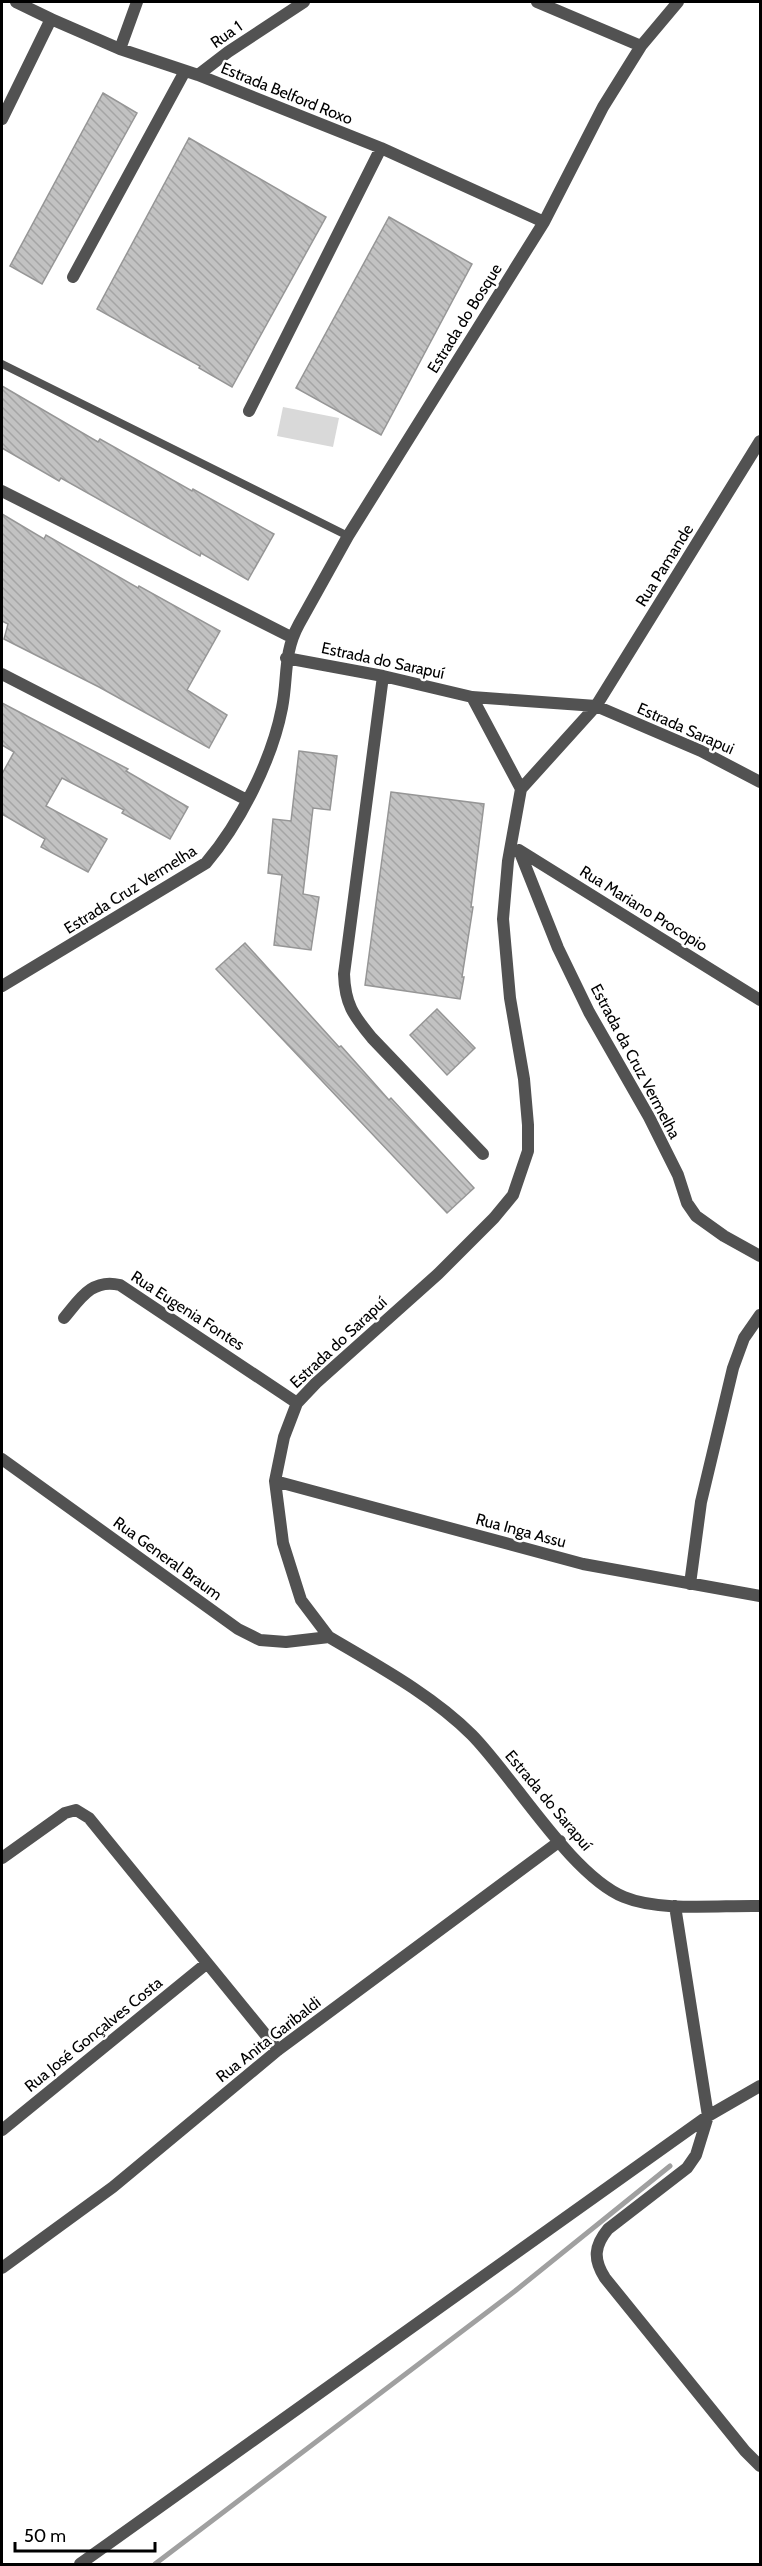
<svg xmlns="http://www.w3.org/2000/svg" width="762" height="2566" font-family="Cabin,sans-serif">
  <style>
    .park { fill: #d9d9d9 }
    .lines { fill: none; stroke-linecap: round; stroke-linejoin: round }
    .stream { stroke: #a0a0a0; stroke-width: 5 }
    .building { fill: url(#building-back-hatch); stroke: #969696; stroke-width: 1.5 }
    .lane { stroke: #525252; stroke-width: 8 }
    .street { stroke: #525252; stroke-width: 12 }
    .labels { text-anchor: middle; stroke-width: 5; stroke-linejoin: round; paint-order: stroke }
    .street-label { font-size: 16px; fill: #000; stroke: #fff }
  </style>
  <defs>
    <pattern id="building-back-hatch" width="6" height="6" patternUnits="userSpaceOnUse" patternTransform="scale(1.5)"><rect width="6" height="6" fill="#c2c2c2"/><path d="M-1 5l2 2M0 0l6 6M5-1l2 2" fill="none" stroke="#a5a5a5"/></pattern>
  </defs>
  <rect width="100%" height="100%" fill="#fff"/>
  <path class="park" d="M283 407 339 418 333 447 277 436Z"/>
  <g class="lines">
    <path class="stream" d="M155 2564 515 2291 670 2166"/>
  </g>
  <path class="building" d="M103 93 137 113 42 284 10 266Z
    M189 138 326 217 232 387 199 368 200 366 97 309Z
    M389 217 472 264 381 435 296 388Z
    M2 386 98 442 100 439 192 491 193 489 274 534 248 580 201 553 200 556 61 478 59 481 2 448Z
    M2 514 44 539 46 535 138 588 139 586 220 631 187 690 227 715 209 748 99 687 4 639 8 624 2 621Z
    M2 703 128 769 126 771 188 807 170 839 122 813 124 810 62 778 46 806 107 839 88 872 41 847 45 839 2 814V774L14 752 2 745Z
    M299 751 337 756 330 810 313 808 303 894 319 897 311 950 274 945 282 875 268 873 273 819 291 821Z
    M391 792 484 804 471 907H473L462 977H464L460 999 365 985Z
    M245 943 339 1047 341 1046 389 1100 391 1098 474 1188 447 1213 216 969Z
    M437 1009 475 1048 447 1075 410 1035Z"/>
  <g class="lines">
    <path class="lane" d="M2 364 348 536"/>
    <path class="street" d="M16 2 51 19 120 49 198 75 381 148 544 222
      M537 2 641 46
      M120 49 137 2
      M198 75 228 52 304 2
      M2 119 51 19
      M73 277 185 71
      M249 411 381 148
      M760 441 596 706 521 789 508 861 503 919 510 998 524 1079 528 1125V1151L513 1195 494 1218 438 1274 316 1383 297 1403 284 1437 275 1481 283 1543 301 1600 329 1637C378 1666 432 1695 472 1735 515 1779 571 1875 624 1897 660 1912 721 1905 760 1906
      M2 491 291 637
      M286 658 383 676 472 697 596 706 701 751 760 782
      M2 674 247 800
      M383 676 344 974C345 1004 353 1015 372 1038L483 1154
      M472 697 521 789
      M519 850 558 948 589 1012 649 1117 678 1175 687 1203 696 1216 724 1236 760 1256
      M519 850 760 1000
      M2 986 206 863C240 823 272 760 282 708 288 678 283 653 299 624L348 536 544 222 603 107 641 46 678 2
      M64 1318C80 1299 92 1278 120 1285L297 1403
      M2 1459 238 1629 260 1640 286 1642 329 1637
      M275 1481 583 1564 760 1596
      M690 1584 701 1502 733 1368 744 1338 760 1315
      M2 1858 65 1813 76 1810 89 1818 278 2050
      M675 1906 708 2116 696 2155 687 2168 608 2229C594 2246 593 2259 605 2278L745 2451 760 2466
      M2 2130 206 1964
      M2 2268 113 2187 278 2050 560 1841
      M80 2564 708 2116 760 2086"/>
  </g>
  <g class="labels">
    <g class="street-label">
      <text transform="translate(226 34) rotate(-35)" y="6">Rua 1</text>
      <text transform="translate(287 93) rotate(22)" y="6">Estrada Belford Roxo</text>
      <text transform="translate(464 318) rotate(-58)" y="6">Estrada do Bosque</text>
      <text transform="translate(664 565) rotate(-58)" y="6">Rua Pamande</text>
      <text transform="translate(383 660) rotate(12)" y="6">Estrada do Sarapuí</text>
      <text transform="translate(686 728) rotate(24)" y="6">Estrada Sarapui</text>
      <text transform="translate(130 889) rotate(-32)" y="6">Estrada Cruz Vermelha</text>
      <text transform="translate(644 908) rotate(32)" y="6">Rua Mariano Procopio</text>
      <text transform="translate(636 1061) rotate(62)" y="6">Estrada da Cruz Vermelha</text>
      <text transform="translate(188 1310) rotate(33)" y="6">Rua Eugenia Fontes</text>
      <text transform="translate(338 1342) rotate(-43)" y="6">Estrada do Sarapuí</text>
      <text transform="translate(521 1530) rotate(15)" y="6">Rua Inga Assu</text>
      <text transform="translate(168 1558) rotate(36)" y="6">Rua General Braum</text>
      <text transform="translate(549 1800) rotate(50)" y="6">Estrada do Sarapuí</text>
      <text transform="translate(93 2034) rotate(-39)" y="6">Rua José Gonçalves Costa</text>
      <text transform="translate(268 2039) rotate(-38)" y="6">Rua Anita Garibaldi</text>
    </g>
  </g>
  <rect width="762" height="2566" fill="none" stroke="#000000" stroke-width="6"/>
  <path d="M15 2542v9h140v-9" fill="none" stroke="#000000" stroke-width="3"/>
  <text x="24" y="2542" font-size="18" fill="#000000" stroke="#ffffff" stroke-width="4.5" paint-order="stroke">50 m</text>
</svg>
